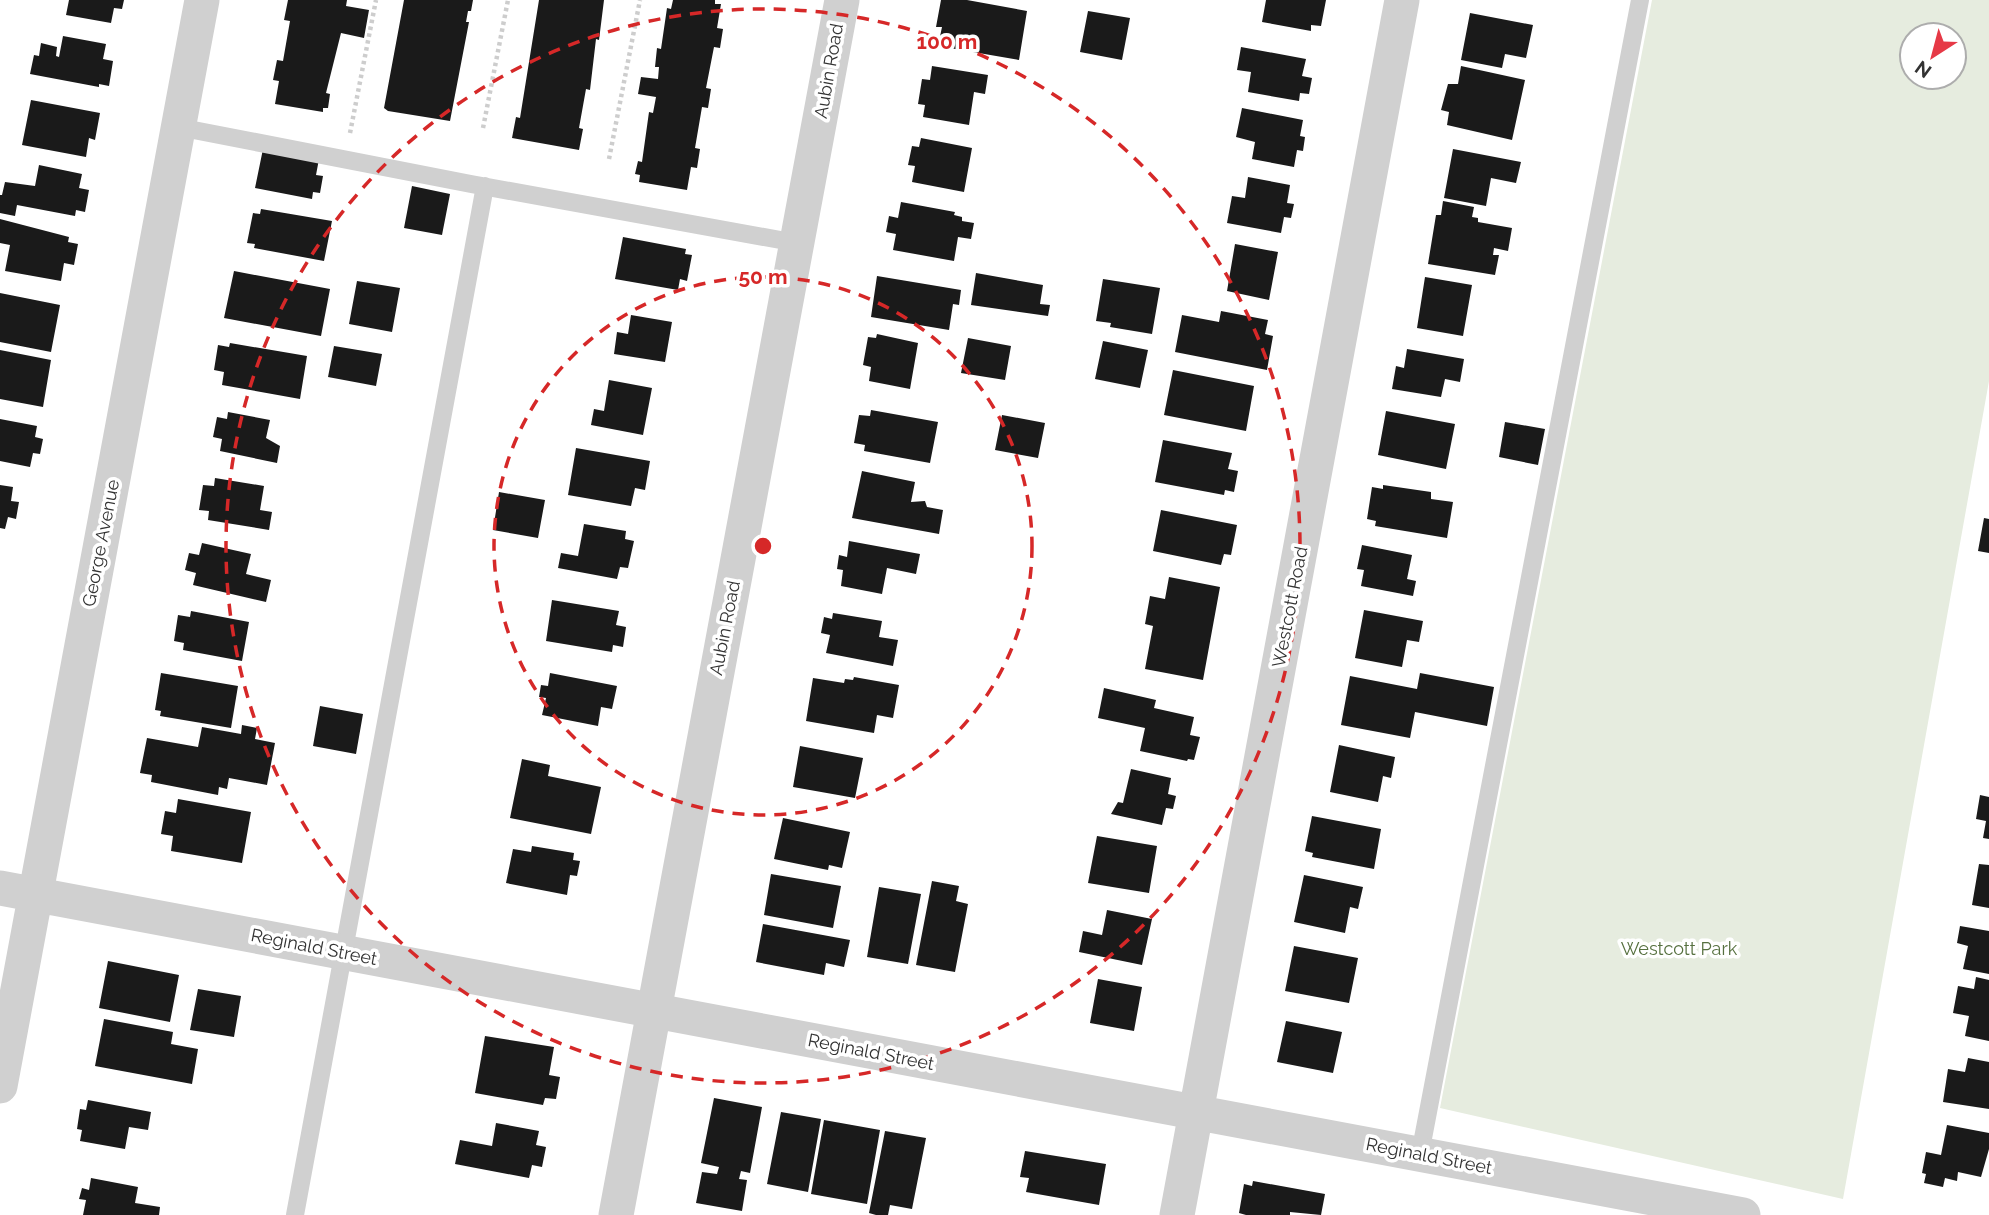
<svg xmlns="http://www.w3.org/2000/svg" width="1989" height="1215" font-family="Raleway,sans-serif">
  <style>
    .green { fill: #e6ecdf; fill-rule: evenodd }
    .building { fill: #1a1a1a }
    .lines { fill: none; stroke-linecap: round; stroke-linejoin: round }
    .path { stroke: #cdcdcd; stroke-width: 4.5; stroke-dasharray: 3.5 3.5; stroke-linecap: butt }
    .service { stroke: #d0d0d0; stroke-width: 18 }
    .minor { stroke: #d0d0d0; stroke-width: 35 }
    .ring { fill: none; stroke: #d62828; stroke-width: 3.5; stroke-dasharray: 12 9 }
    .labels { text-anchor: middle; stroke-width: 7; stroke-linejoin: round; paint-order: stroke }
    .street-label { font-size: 18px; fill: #333; stroke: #fff }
    .park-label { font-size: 18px; fill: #56703f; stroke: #fff }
    .centre { fill: #d62828; stroke: #fff; stroke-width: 3.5 }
    .ring-label { font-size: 21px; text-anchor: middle; font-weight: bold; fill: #d62828; stroke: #fff; stroke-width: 7; stroke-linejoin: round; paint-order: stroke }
  </style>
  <rect width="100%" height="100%" fill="#fff"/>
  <path class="green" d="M1652 0H1989V381L1843 1199 1440 1108ZM1954 35V77H1912V35Z"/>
  <path class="building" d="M69 0H124L122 9 114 8 111 23 66 15Z
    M288 0H347L346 6 369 10 364 38 341 33 326 93 330 94 328 108H323V112L275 104 279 81 273 80 277 60 283 61 290 21 284 20Z
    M404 0H473L471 11H468L466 22H469L450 121 388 111 384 108Z
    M539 0H604L599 40 596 39 590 90 586 89 579 128 583 129 579 150 512 138 516 117 520 118Z
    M673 0H715V4H721L717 28 723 29 720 48 714 47 706 88 711 89 708 108 702 107 695 148 700 149 697 168 691 167 687 190 639 182 640 175 635 174 638 161 642 162 649 112 653 113 656 97 638 94 641 77 658 79 659 67H655L657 48 661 49 667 8 671 9Z
    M941 0H967L1027 11 1019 60 938 46 942 27H936Z
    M1266 0H1326L1321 26 1311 25V31L1262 22Z
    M1088 11 1130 18 1122 60 1080 52Z
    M1470 13 1533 25 1526 58 1505 54 1502 68 1461 60Z
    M63 36 106 44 103 59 113 61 109 86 99 84V87L30 74 34 55 39 56 41 43 57 47 56 56 59 57Z
    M1241 47 1306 59 1302 76 1312 78 1309 94 1300 93 1299 101 1248 92 1251 72 1237 70Z
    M932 66 988 75 985 94 974 92 969 125 923 117 925 105 918 104 922 79 930 80Z
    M1461 66 1525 80 1512 140 1447 125 1449 112 1441 110 1448 84H1458Z
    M31 100 100 113 95 140 89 138 86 157 22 145Z
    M1242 108 1303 120 1300 136 1305 137 1303 151 1297 150 1294 167 1252 159 1255 142 1236 137Z
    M921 138 972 148 964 192 912 182 915 166 908 165 912 146 919 147Z
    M263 149 319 159 316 175 323 176 320 193 313 192 312 199 255 188Z
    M1453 149 1521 162 1516 183 1491 178 1486 206 1444 198Z
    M39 165 82 174 79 188 89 190 85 212 76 210 75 216 17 205 15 216 0 213V195H2L5 182 35 186Z
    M1248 177 1290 185 1287 203 1294 204 1291 218 1284 217 1281 233 1227 223 1232 196 1245 198Z
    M412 186 450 194 442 235 404 228Z
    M1443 201 1474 207 1472 217 1478 218V222L1512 228 1508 251 1494 248 1493 255H1499L1495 275 1428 264 1436 215H1441Z
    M901 202 955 212 954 215 962 217V221L974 223 971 239 958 237 954 261 893 250 896 234 886 232 889 216 898 218Z
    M261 209 332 221 324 261 254 248 255 244 247 243 253 213 260 214Z
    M0 219 69 237 68 242 78 244 74 265 64 263 61 281 5 271 10 245 0 243Z
    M623 237 686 249 685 254 692 255 687 281 680 279 678 290 615 279Z
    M1235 244 1278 252 1269 300 1227 291Z
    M234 271 330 289 321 336 224 318Z
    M976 273 1043 285 1040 304 1050 305 1048 316 971 305Z
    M877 276 961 290 959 305 953 304 949 330 871 317Z
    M1425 277 1472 285 1463 336 1417 328Z
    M1103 279 1160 288 1152 334 1110 327 1111 323 1096 321Z
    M357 281 400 288 392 332 349 324Z
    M0 293 60 305 51 352 0 342Z
    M1221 311 1268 320 1265 334 1273 336 1267 370 1175 352 1182 315 1219 322Z
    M631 315 672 322 665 362 614 354 617 332 628 334Z
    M877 334 918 343 910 389 869 381 871 367 863 365 868 337 876 338Z
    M968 338 1011 346 1005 380 961 373Z
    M1103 341 1148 350 1140 388 1095 379Z
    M230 343 307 356 300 399 222 385 224 372 214 370 218 345 229 347Z
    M334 346 382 354 376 386 328 377Z
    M1407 349 1464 359 1460 382 1445 379 1441 397 1392 389 1396 366 1404 368Z
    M0 350 51 360 43 407 0 399Z
    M1173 370 1254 386 1246 431 1164 415Z
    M609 380 652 388 643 435 591 425 594 409 604 411Z
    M871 410 938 422 930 463 864 451 865 445 854 443 859 415 870 416Z
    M1386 411 1455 424 1446 469 1378 455Z
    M228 412 270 420 266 438 280 446 277 463 220 451 222 439 213 437 217 417 227 419Z
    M1002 415 1045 423 1038 458 995 450Z
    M0 419 37 426 35 437 43 439 40 454 33 453 30 467 0 461Z
    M1505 422 1545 429 1538 465 1499 457Z
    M1163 440 1232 453 1228 469 1238 471 1234 492 1225 490 1224 495 1155 482Z
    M576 448 650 461 645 490 635 488 631 506 568 495Z
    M862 471 915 482 911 502 925 501 927 507 943 510 939 534 852 518Z
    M215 478 264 486 260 510 272 512 269 530 208 520 209 511 199 510 203 485 214 486Z
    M0 485 13 487 11 501 19 502 16 519 8 517 5 529 0 528Z
    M1383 485 1431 492V499L1453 502 1447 538 1375 526 1376 521 1367 519 1372 487 1383 489Z
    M499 492 545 500 538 538 493 530Z
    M1161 510 1237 525 1231 555 1224 554 1221 565 1153 551Z
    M1984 518 1989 519V553L1978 551Z
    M584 524 626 531 625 539 634 541 628 568 620 567 617 579 558 568 561 553 578 556Z
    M849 541 920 554 916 574 887 568 882 594 841 586 843 570 837 569 839 555 847 557Z
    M202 543 251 554 246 574 271 580 266 602 193 585 196 573 185 570 189 553 199 555Z
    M1362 545 1412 555 1407 579 1416 581 1413 596 1361 586 1364 570 1357 569Z
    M1169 577 1220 587 1203 680 1145 669 1153 626 1145 624 1150 596 1165 599Z
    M552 600 619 611 616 625 626 627 623 647 613 645 612 652 546 641Z
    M1364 610 1423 621 1419 642 1407 640 1402 667 1355 658Z
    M191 611 249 622 242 661 183 650 184 643 174 641 178 615 190 617Z
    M833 613 882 621 879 637 898 640 893 666 826 653 830 635 821 633 824 617 832 619Z
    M161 673 238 686 231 728 160 716 161 711 155 710Z
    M550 673 617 686 612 709 601 707 598 726 542 715 546 698 539 697 541 685 548 686Z
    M1420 673 1494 687 1487 726 1415 712 1410 738 1341 725 1350 676 1417 689Z
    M854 677 899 685 893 718 877 715 874 733 806 721 813 678 844 683 845 679 853 680Z
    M1104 688 1156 700 1154 708 1194 717 1190 735 1200 737 1194 760 1188 759 1187 761 1140 751 1145 728 1098 718Z
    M320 706 363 714 356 754 313 746Z
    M242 725 257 728 255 739 275 743 267 785 229 778 227 789 219 787 218 795 151 782 152 775 140 773 147 738 198 747 202 727 241 734Z
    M1339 745 1395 757 1391 778 1383 776 1378 802 1330 792Z
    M800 746 863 758 855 798 793 787Z
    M522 759 550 765 548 776 601 787 591 834 510 818Z
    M1131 769 1171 778 1168 794 1176 796 1173 809 1166 808 1162 825 1111 814 1118 802 1123 803Z
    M1980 795 1989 797V839L1983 838 1986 821 1976 819Z
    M178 799 251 812 242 863 171 851 173 836 161 834 165 811 176 813Z
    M1312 816 1381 829 1374 869 1312 857 1313 853 1305 851Z
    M783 818 850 832 842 868 829 865 828 870 774 859Z
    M1097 836 1157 846 1149 893 1088 883Z
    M532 846 574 853 573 860 580 861 577 876 570 875 567 895 506 883 513 849 531 852Z
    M1979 864 1989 865V908L1972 905Z
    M771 874 841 886 833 928 764 915Z
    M1304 875 1363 887 1358 909 1350 907 1345 933 1294 922Z
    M932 881 959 886 956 901 968 904 955 972 916 965Z
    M879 887 921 894 908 964 867 957Z
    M1107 910 1152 919 1142 965 1079 952 1083 931 1102 935Z
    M763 924 850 940 844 967 826 963 824 975 756 962Z
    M1960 926 1989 931V974L1963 969 1968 946 1957 943Z
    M1294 946 1358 958 1349 1003 1285 991Z
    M108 961 179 975 170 1022 99 1008Z
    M1976 977 1989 980V1041L1965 1036 1969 1016 1953 1013 1958 986 1974 989Z
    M1098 979 1142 987 1134 1031 1090 1023Z
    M198 989 241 996 234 1037 190 1030Z
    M104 1019 173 1032 171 1044 198 1049 192 1084 95 1066Z
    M1286 1021 1342 1032 1333 1073 1277 1062Z
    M485 1036 554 1047 549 1075 560 1077 556 1099 545 1098 543 1105 475 1093Z
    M1968 1058 1989 1062V1109L1943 1102 1948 1069 1965 1072Z
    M714 1098 762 1107 750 1173 741 1171 739 1179 747 1180 742 1211 696 1203 702 1172 717 1174 719 1167 701 1163Z
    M88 1100 151 1112 148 1130 129 1127 125 1149 80 1141 82 1130 77 1129 80 1109 86 1110Z
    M781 1112 821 1119 808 1192 767 1184Z
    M824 1120 880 1130 867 1204 811 1194Z
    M496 1123 539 1131 536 1145 546 1147 542 1167 532 1165 529 1178 455 1164 460 1140 492 1146Z
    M1947 1125 1989 1133V1149L1981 1177 1958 1172 1957 1181 1945 1178 1943 1187 1924 1183 1926 1174 1922 1173 1926 1152 1941 1155Z
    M885 1131 926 1138 912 1209 890 1205 888 1215H876L869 1213Z
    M1025 1151 1106 1164 1099 1205 1026 1192 1029 1178 1020 1177Z
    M91 1178 138 1187 135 1203 160 1207 159 1215H83L86 1200 79 1199 82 1188 89 1190Z
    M1253 1181 1325 1194 1321 1215 1290 1212V1215H1246L1239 1213 1244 1184 1252 1186Z"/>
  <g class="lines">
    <path class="path" d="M483 128 508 0
      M350 133 376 0
      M609 159 640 0"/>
    <path class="service" d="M178 127 471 184 797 243
      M1420 1154 1640 0
      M295 1215 485 186"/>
    <path class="minor" d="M0 888 1743 1215
      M0 1086 202 0
      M616 1215 842 0
      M1177 1215 1402 0"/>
  </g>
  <g class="ring">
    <circle cx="763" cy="546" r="269"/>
    <circle cx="763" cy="546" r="537"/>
  </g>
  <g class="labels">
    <g class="street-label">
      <text transform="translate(829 71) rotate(-80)" y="6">Aubin Road</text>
      <text transform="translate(101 543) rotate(-79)" y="6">George Avenue</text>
      <text transform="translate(1290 607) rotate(-79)" y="6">Westcott Road</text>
      <text transform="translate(725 628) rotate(-79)" y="6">Aubin Road</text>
      <text transform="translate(314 947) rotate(11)" y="6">Reginald Street</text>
      <text transform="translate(871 1052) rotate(11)" y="6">Reginald Street</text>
      <text transform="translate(1429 1156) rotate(11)" y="6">Reginald Street</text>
    </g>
    <g class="park-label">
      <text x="1679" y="955">Westcott Park</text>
    </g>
  </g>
  <circle cx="763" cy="546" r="10" class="centre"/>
  <g class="ring-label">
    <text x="947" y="49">100 m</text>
    <text x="763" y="284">50 m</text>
  </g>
  <g transform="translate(1933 56) rotate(216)"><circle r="33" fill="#ffffff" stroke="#adadad" stroke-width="2"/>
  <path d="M0-5L12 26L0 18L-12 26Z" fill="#e63946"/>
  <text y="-10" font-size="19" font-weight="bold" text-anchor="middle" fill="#333333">N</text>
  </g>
</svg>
